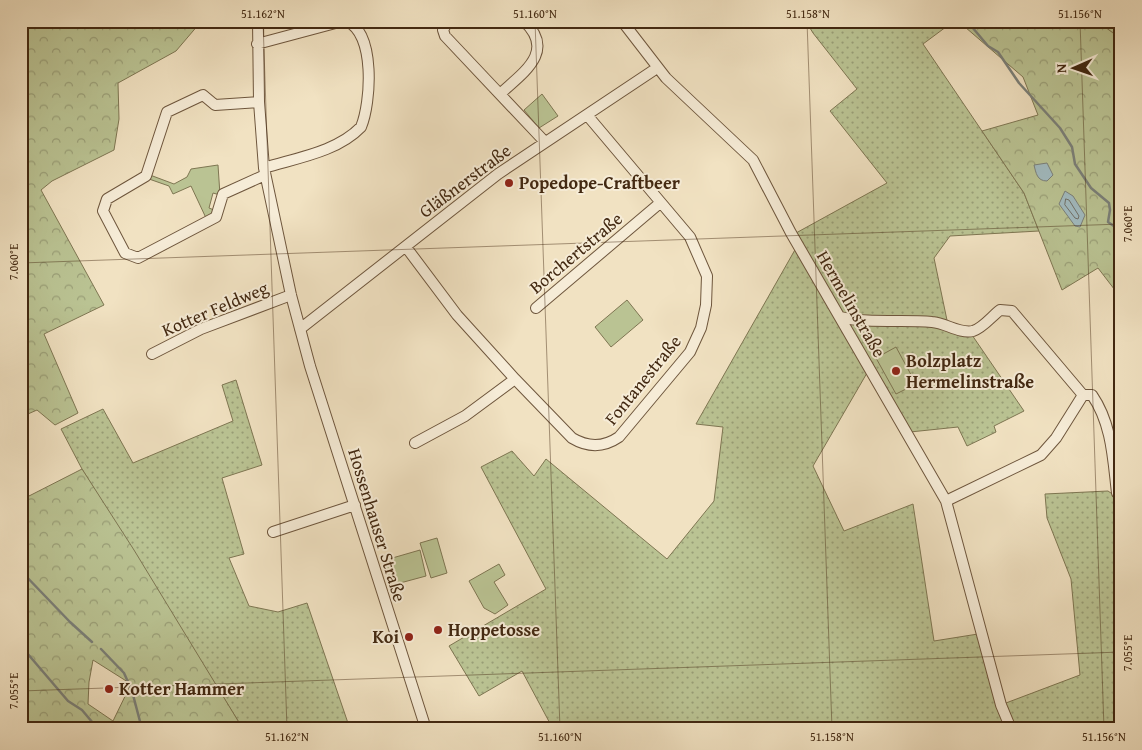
<svg xmlns="http://www.w3.org/2000/svg" width="1142" height="750" font-family="'Gentium Book Plus',serif">
  <style>
    .grass { fill: url(#grass-dots); stroke: #7e7652 }
    .forest { fill: url(#forest-crowns); stroke: #7e7652; fill-rule: evenodd }
    .green { fill: #bac393; stroke: #7e7652 }
    .water { fill: #a1babf; stroke: #7b8079 }
    .lines { fill: none; stroke-linecap: round; stroke-linejoin: round }
    .shore { stroke: #727168; stroke-width: 1 }
    .stream { stroke: #7b8079; stroke-width: 2.5 }
    .minor-casing { stroke: #6e563d; stroke-width: 12 }
    .minor { stroke: #f6ecd7; stroke-width: 10 }
    .ticks { fill: none; stroke: #422811; stroke-width: 1; stroke-opacity: 0.45 }
    .poi-dot { fill: #8f2418; stroke: #f6ecd7; stroke-width: 2 }
    .labels { text-anchor: middle; stroke-width: 4; stroke-linejoin: round; paint-order: stroke }
    .street-label { font-size: 18px; fill: #422811; stroke: #f6ecd7 }
    .poi-label { font-size: 18px; font-weight: bold; fill: #422811; stroke: #f6ecd7; text-anchor: start }
    .neatline { fill: none; stroke: #422811; stroke-width: 2 }
    .ticks-label { font-size: 12px; text-anchor: middle; fill: #422811 }
  </style>
  <defs>
    <pattern id="grass-dots" width="8" height="8" patternUnits="userSpaceOnUse" patternTransform="scale(1.25)"><rect width="8" height="8" fill="#bac393"/><path d="M2 2h.1M6 6h.1" fill="none" stroke="#999e77" stroke-width="1.8" stroke-linecap="round"/></pattern>
    <pattern id="forest-crowns" width="20" height="18" patternUnits="userSpaceOnUse" patternTransform="scale(1.25)"><rect width="20" height="18" fill="#bac393"/><path d="M2 6a3 3 0 1 1 6 0M12 15a3 3 0 1 1 6 0" fill="none" stroke="#999e77"/></pattern>
  </defs>
  <rect width="100%" height="100%" fill="#f1e2c2"/>
  <filter id="stains"><feTurbulence type="fractalNoise" baseFrequency=".004" numOctaves="4"/><feColorMatrix values="0 0 0 0 .2 0 0 0 0 .09 0 0 0 0 .02 0 0 0 .5 -.17"/></filter>
  <radialGradient id="worn" r=".72"><stop offset=".6" stop-color="#630" stop-opacity="0"/><stop offset="1" stop-color="#630" stop-opacity=".3"/></radialGradient>
  <path class="grass" d="M812 21H954L923 44 1024 193 1039 231 950 236 934 258 948 325 972 335 1024 411 994 426 996 432 967 446 958 427 910 432 796 233 887 183 830 111 857 89 813 33 807 23Z
    M1097 21H1121V39Z
    M796 248 867 373 813 466 844 531 913 504 934 641 978 634 998 706 1080 675 1071 579 1047 518 1045 494 1108 491 1121 500V729H553L522 671 479 696 449 646 546 589 481 467 512 451 534 476 546 459 667 559 714 501 723 427 696 424Z
    M236 380 262 465 222 478 244 554 229 558 249 606 278 612 307 603 350 729H243L82 469 61 429 103 409 133 463 233 421 222 385Z"/>
  <path class="forest" d="M21 21H196L199 24 176 51 118 83 119 119 114 150 52 181 41 190 104 305 44 334 78 413 55 425 37 410 21 417Z
    M958 21H1097L1121 39V298L1098 268 1062 290 1024 193 982 131 1038 115 1023 77Z
    M82 469 134 550 243 729H21V625C30 614 28 605 21 594V482L29 496ZM93 660 131 684 113 721 88 704 89 682Z"/>
  <path class="green" d="M542 94 558 116 539 128 524 110Z
    M218 165 220 195 213 193 209 208 214 210 212 215 206 218 191 186 173 194 169 186 149 179 150 175 174 184 187 177 191 169Z
    M627 300 643 320 611 347 595 327Z
    M896 347 916 384 896 394 876 358Z
    M437 538 447 573 431 578 420 543Z
    M420 550 426 576 389 586 382 561Z
    M499 564 505 575 494 582 508 605 495 614 484 608 469 581Z"/>
  <path class="water" d="M1047 163 1053 175 1047 181C1037 181 1036 173 1034 165Z
    M1065 191 1073 196 1085 215 1080 227 1075 226 1059 204Z
    M21 594C29 604 29 615 21 625Z"/>
  <g class="lines">
    <path class="shore" d="M1066 199 1069 200 1079 216 1078 219 1075 218 1065 205Z"/>
    <path class="stream" d="M967 21 988 46 998 52 1019 83 1060 128 1072 147 1075 164 1091 188 1109 203 1110 210 1108 222 1121 231
      M21 571 70 622 92 642
      M21 646 68 701 82 710 98 729
      M101 649 124 673 132 691 142 729"/>
    <defs>
      <path id="minor" d="M258 21 259 102 264 168 291 295 310 366 426 729
        M448 21 443 30 445 36 545 142
        M622 21 666 78 753 160 791 233 946 501 1001 705 1011 729
        M257 44 343 21
        M501 93C524 72 556 51 524 21
        M259 102 215 105 203 95 167 112 146 176 107 199 103 211 125 253 138 258 216 217 223 194 265 175
        M264 168C296 158 337 152 361 127 371 103 376 32 346 21
        M406 247 457 315 515 379 572 438C587 447 603 448 619 437L690 352 701 328 706 305 707 276 690 237 587 115
        M536 308 660 203
        M840 317C871 324 901 319 932 322 946 323 959 334 973 331 983 328 992 316 1000 310L1012 311 1083 395 1056 438 1041 455 946 501
        M300 329 498 174 657 68
        M152 354 201 329 291 295
        M1083 395H1092C1112 424 1113 459 1117 493
        M415 443 465 416 515 379
        M273 532 355 505"/>
    </defs>
    <use href="#minor" class="minor-casing"/>
    <use href="#minor" class="minor"/>
  </g>
  <path class="ticks" d="M263 21 287 729M535 21 560 729M807 21 832 729M1080 21 1104 729M21 263 1121 224M21 691 1121 652"/>
  <g class="poi-dot">
    <circle cx="509" cy="183" r="5"/>
    <circle cx="896" cy="371" r="5"/>
    <circle cx="438" cy="630" r="5"/>
    <circle cx="409" cy="637" r="5"/>
    <circle cx="109" cy="689" r="5"/>
  </g>
  <g class="labels">
    <g class="street-label">
      <text transform="translate(465 181) rotate(-37)" y="6">Gläßnerstraße</text>
      <text transform="translate(576 253) rotate(-40)" y="6">Borchertstraße</text>
      <text transform="translate(851 304) rotate(60)" y="6">Hermelinstraße</text>
      <text transform="translate(215 309) rotate(-23)" y="6">Kotter Feldweg</text>
      <text transform="translate(643 380) rotate(-51)" y="6">Fontanestraße</text>
      <text transform="translate(377 525) rotate(73)" y="6">Hossenhauser Straße</text>
    </g>
    <g class="poi-label">
      <text x="519" y="189">Popedope-Craftbeer</text>
      <text x="906" y="367">Bolzplatz<tspan x="906" dy="21">Hermelinstraße</tspan></text>
      <text x="448" y="636">Hoppetosse</text>
      <text x="399" y="643" text-anchor="end">Koi</text>
      <text x="119" y="695">Kotter Hammer</text>
    </g>
  </g>
  <rect width="1142" height="750" fill="none" stroke="#f1e2c2" stroke-width="55"/>
  <g transform="translate(1074 68) rotate(268)" stroke="#f6ecd7" stroke-width="4" paint-order="stroke">
  <path d="M0-4L9 19L0 12L-9 19Z" fill="#422811"/>
  <text y="-8" font-size="14" font-weight="bold" text-anchor="middle" fill="#422811">N</text>
  </g>
  <rect x="28" y="28" width="1086" height="694" class="neatline"/>
  <g class="ticks-label">
    <text x="263" y="18">51.162°N</text>
    <text x="535" y="18">51.160°N</text>
    <text x="808" y="18">51.158°N</text>
    <text x="1080" y="18">51.156°N</text>
    <text transform="translate(1128 224) rotate(-90)" y="4">7.060°E</text>
    <text transform="translate(14 262) rotate(-90)" y="4">7.060°E</text>
    <text transform="translate(1128 653) rotate(-90)" y="4">7.055°E</text>
    <text transform="translate(14 691) rotate(-90)" y="4">7.055°E</text>
    <text x="287" y="741">51.162°N</text>
    <text x="560" y="741">51.160°N</text>
    <text x="832" y="741">51.158°N</text>
    <text x="1104" y="741">51.156°N</text>
  </g>
  <rect width="100%" height="100%" filter="url(#stains)"/>
  <rect width="100%" height="100%" fill="url(#worn)"/>
</svg>
